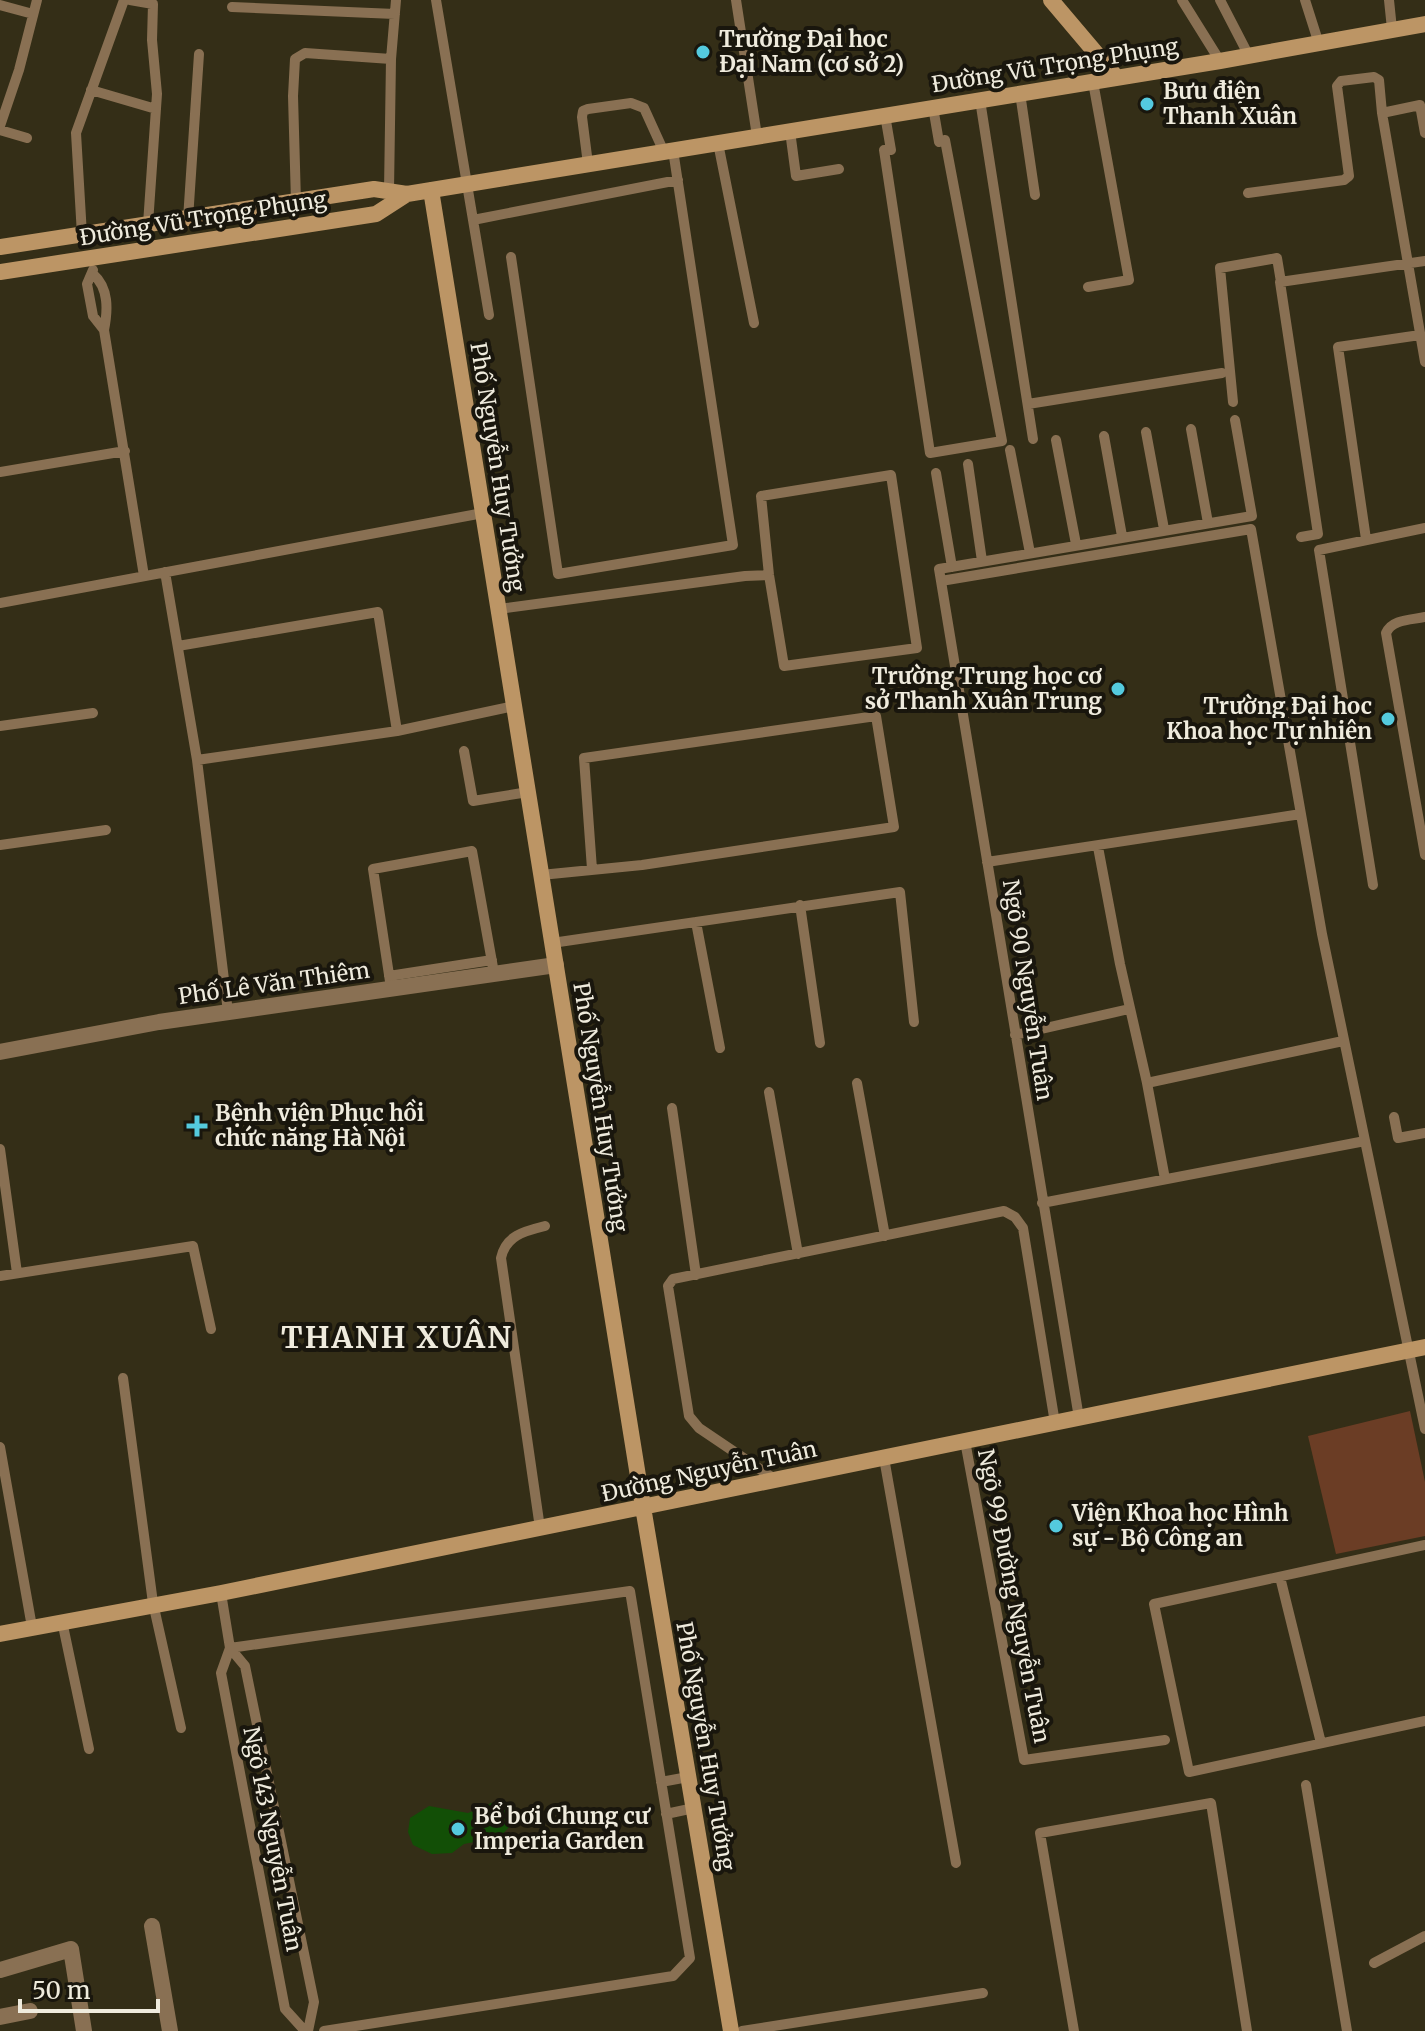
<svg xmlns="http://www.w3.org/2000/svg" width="1425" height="2031" font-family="Merriweather,serif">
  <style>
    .green { fill: #6b3d25 }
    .water { fill: #124f06 }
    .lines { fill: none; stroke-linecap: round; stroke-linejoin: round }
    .lane { stroke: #897053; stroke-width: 10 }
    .street { stroke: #897053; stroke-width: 16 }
    .secondary { stroke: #bc9565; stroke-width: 16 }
    .poi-dot { fill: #54cade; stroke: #19160d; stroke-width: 3 }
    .labels { text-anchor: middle; stroke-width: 8; stroke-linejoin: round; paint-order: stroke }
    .poi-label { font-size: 22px; font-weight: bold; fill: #efebdd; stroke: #19160d; text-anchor: start }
    .street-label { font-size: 22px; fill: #efebdd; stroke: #19160d }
    .district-label { font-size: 30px; font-weight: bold; letter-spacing: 2px; fill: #efebdd; stroke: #19160d }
  </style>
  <rect width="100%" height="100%" fill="#342e17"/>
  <path class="green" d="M1410 1411 1425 1482V1536L1336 1554 1308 1436Z"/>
  <path class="water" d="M494 1802 508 1812 510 1826 500 1837 464 1844 452 1853 432 1854 413 1845 408 1832 410 1818 429 1806 468 1813Z"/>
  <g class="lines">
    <path class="lane" d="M130 0 153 4 152 40 157 94 148 224
      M436 0 489 315
      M736 0 757 136
      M1182 0 1220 61
      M1220 0 1249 56
      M1305 0 1319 44
      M1389 0 1392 29
      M0 5 33 14
      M232 7 395 14
      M91 90 156 109
      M1020 93 1035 195
      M980 100 1033 439
      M1382 113 1420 105 1425 133
      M885 115 891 150H884L930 453 1002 441 945 140 939 142 933 107
      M0 126 19 70 37 0
      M0 130 27 138
      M790 131 796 176 839 169
      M718 143 754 323
      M588 164 582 117 583 111 588 109 631 103 644 108 664 152
      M389 190 391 59 396 0
      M1248 193 1344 180 1349 176 1337 86 1341 81 1374 77 1379 80 1382 113 1425 362
      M296 202 293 96 295 59 305 53 391 59
      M188 219 199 54
      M473 220 678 180
      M82 235 76 133 124 0
      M511 257 558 574 733 545 673 150
      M93 270 87 284 93 316 104 330
      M93 274C109 288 108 310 104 330L144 576
      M1088 287 1129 280 1093 82
      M1233 402 1220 268 1277 258 1281 282
      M1028 404 1222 373
      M1191 429 1208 523
      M1146 432 1164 529
      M1104 436 1122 536
      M1056 440 1076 544
      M1010 450 1030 553
      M968 464 982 561
      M0 472 125 451
      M936 473 952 567
      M891 475 917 648 784 666 769 575 761 496Z
      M1301 537 1318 534 1280 282 1425 261
      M1366 539 1338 347 1420 335
      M165 572 197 760
      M941 581 1251 529 1322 934 1425 1429
      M0 603 483 513
      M499 609 745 576 769 575
      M1425 617C1411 620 1392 619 1386 633L1425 855
      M178 646 378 612 397 731
      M0 726 93 713
      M464 751 473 801 528 792
      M0 845 106 830
      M1098 847 1120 964 1147 1083
      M987 862 1301 814
      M541 875 642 865 894 827 876 716 584 758 592 869
      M1373 885 1319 550 1425 528
      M800 905 820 1043
      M696 922 720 1048
      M552 943 900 892 914 1022
      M389 976 492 960
      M391 988 373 869 472 851 494 973
      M228 1012 197 760 397 731 514 706
      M1015 1035 1129 1009
      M857 1083 885 1236
      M769 1092 798 1254
      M672 1108 696 1275
      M1394 1117 1398 1138 1425 1133
      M0 1149 17 1273
      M1165 1179 1147 1083 1343 1041
      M1042 1203 1365 1141
      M0 1276 193 1246 211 1329
      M123 1378 153 1603 181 1728
      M1079 1418 939 569 1252 516 1235 420
      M965 1441 1024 1760 1165 1740
      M0 1447 32 1627
      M884 1458 956 1863
      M776 1480 699 1428 689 1416 668 1286 673 1279 1004 1211 1015 1217 1023 1228 1055 1423
      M540 1528 501 1258C506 1235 525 1231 545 1226
      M1425 1545 1154 1604 1189 1772 1425 1721
      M1280 1577 1321 1743
      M221 1593 230 1648 221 1673 285 2009 305 2031
      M62 1621 89 1749
      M230 1648 630 1591 690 1958 673 1976 324 2031
      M230 1648 245 1666 314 2002 308 2031
      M661 1782 688 1777
      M1306 1785 1347 2031
      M666 1814 694 1808
      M1374 1963 1425 1936
      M742 2031 983 1993
      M1074 2031 1040 1833 1211 1803 1247 2031"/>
    <path class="street" d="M0 1052 159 1022 556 965
      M152 1926 170 2031
      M0 1970 71 1949 84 2031
      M0 2017 30 2011"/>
    <path class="secondary" d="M1051 0 1117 78
      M431 190 643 1507 731 2031
      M0 247 374 189 407 194 1220 61 1425 24
      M0 272 376 214 407 194
      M0 1634 221 1593 1425 1347"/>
  </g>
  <g class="poi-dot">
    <circle cx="703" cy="52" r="8"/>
    <circle cx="1147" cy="104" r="8"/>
    <circle cx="1118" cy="689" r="8"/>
    <circle cx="1388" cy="719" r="8"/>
    <path d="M193 1114h8v8h8v8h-8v8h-8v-8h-8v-8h8z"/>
    <circle cx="1056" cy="1526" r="8"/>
    <circle cx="458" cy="1829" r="8"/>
  </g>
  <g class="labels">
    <g class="poi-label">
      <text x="719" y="47">Trường Đại học<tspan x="719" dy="25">Đại Nam (cơ sở 2)</tspan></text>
      <text x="1163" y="99">Bưu điện<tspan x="1163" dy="25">Thanh Xuân</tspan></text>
      <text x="1102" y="684" text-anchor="end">Trường Trung học cơ<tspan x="1102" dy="25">sở Thanh Xuân Trung</tspan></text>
      <text x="1372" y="714" text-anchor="end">Trường Đại học<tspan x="1372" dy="25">Khoa học Tự nhiên</tspan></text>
      <text x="215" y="1121">Bệnh viện Phục hồi<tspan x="215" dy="25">chức năng Hà Nội</tspan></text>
      <text x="1072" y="1521">Viện Khoa học Hình<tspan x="1072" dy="25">sự - Bộ Công an</tspan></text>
      <text x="474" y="1824">Bể bơi Chung cư<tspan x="474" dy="25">Imperia Garden</tspan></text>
    </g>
    <g class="street-label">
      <text transform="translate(1055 65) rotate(-9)" y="8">Đường Vũ Trọng Phụng</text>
      <text transform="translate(203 218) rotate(-9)" y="8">Đường Vũ Trọng Phụng</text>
      <text transform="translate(498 467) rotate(81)" y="8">Phố Nguyễn Huy Tưởng</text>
      <text transform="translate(274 983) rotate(-8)" y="8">Phố Lê Văn Thiêm</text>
      <text transform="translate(1028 990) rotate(81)" y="8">Ngõ 90 Nguyễn Tuân</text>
      <text transform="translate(601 1107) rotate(81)" y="8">Phố Nguyễn Huy Tưởng</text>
      <text transform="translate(709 1471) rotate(-12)" y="8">Đường Nguyễn Tuân</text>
      <text transform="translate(1014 1596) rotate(79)" y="8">Ngõ 99 Đường Nguyễn Tuân</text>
      <text transform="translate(706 1746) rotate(80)" y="8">Phố Nguyễn Huy Tưởng</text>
      <text transform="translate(273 1839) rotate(79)" y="8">Ngõ 143 Nguyễn Tuân</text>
    </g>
    <g class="district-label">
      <text x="397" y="1348">THANH XUÂN</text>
    </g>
  </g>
  <path d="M20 1999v12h138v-12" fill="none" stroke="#efebdd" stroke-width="4"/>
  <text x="32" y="1999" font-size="24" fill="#efebdd" stroke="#19160d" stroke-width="6" paint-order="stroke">50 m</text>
</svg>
